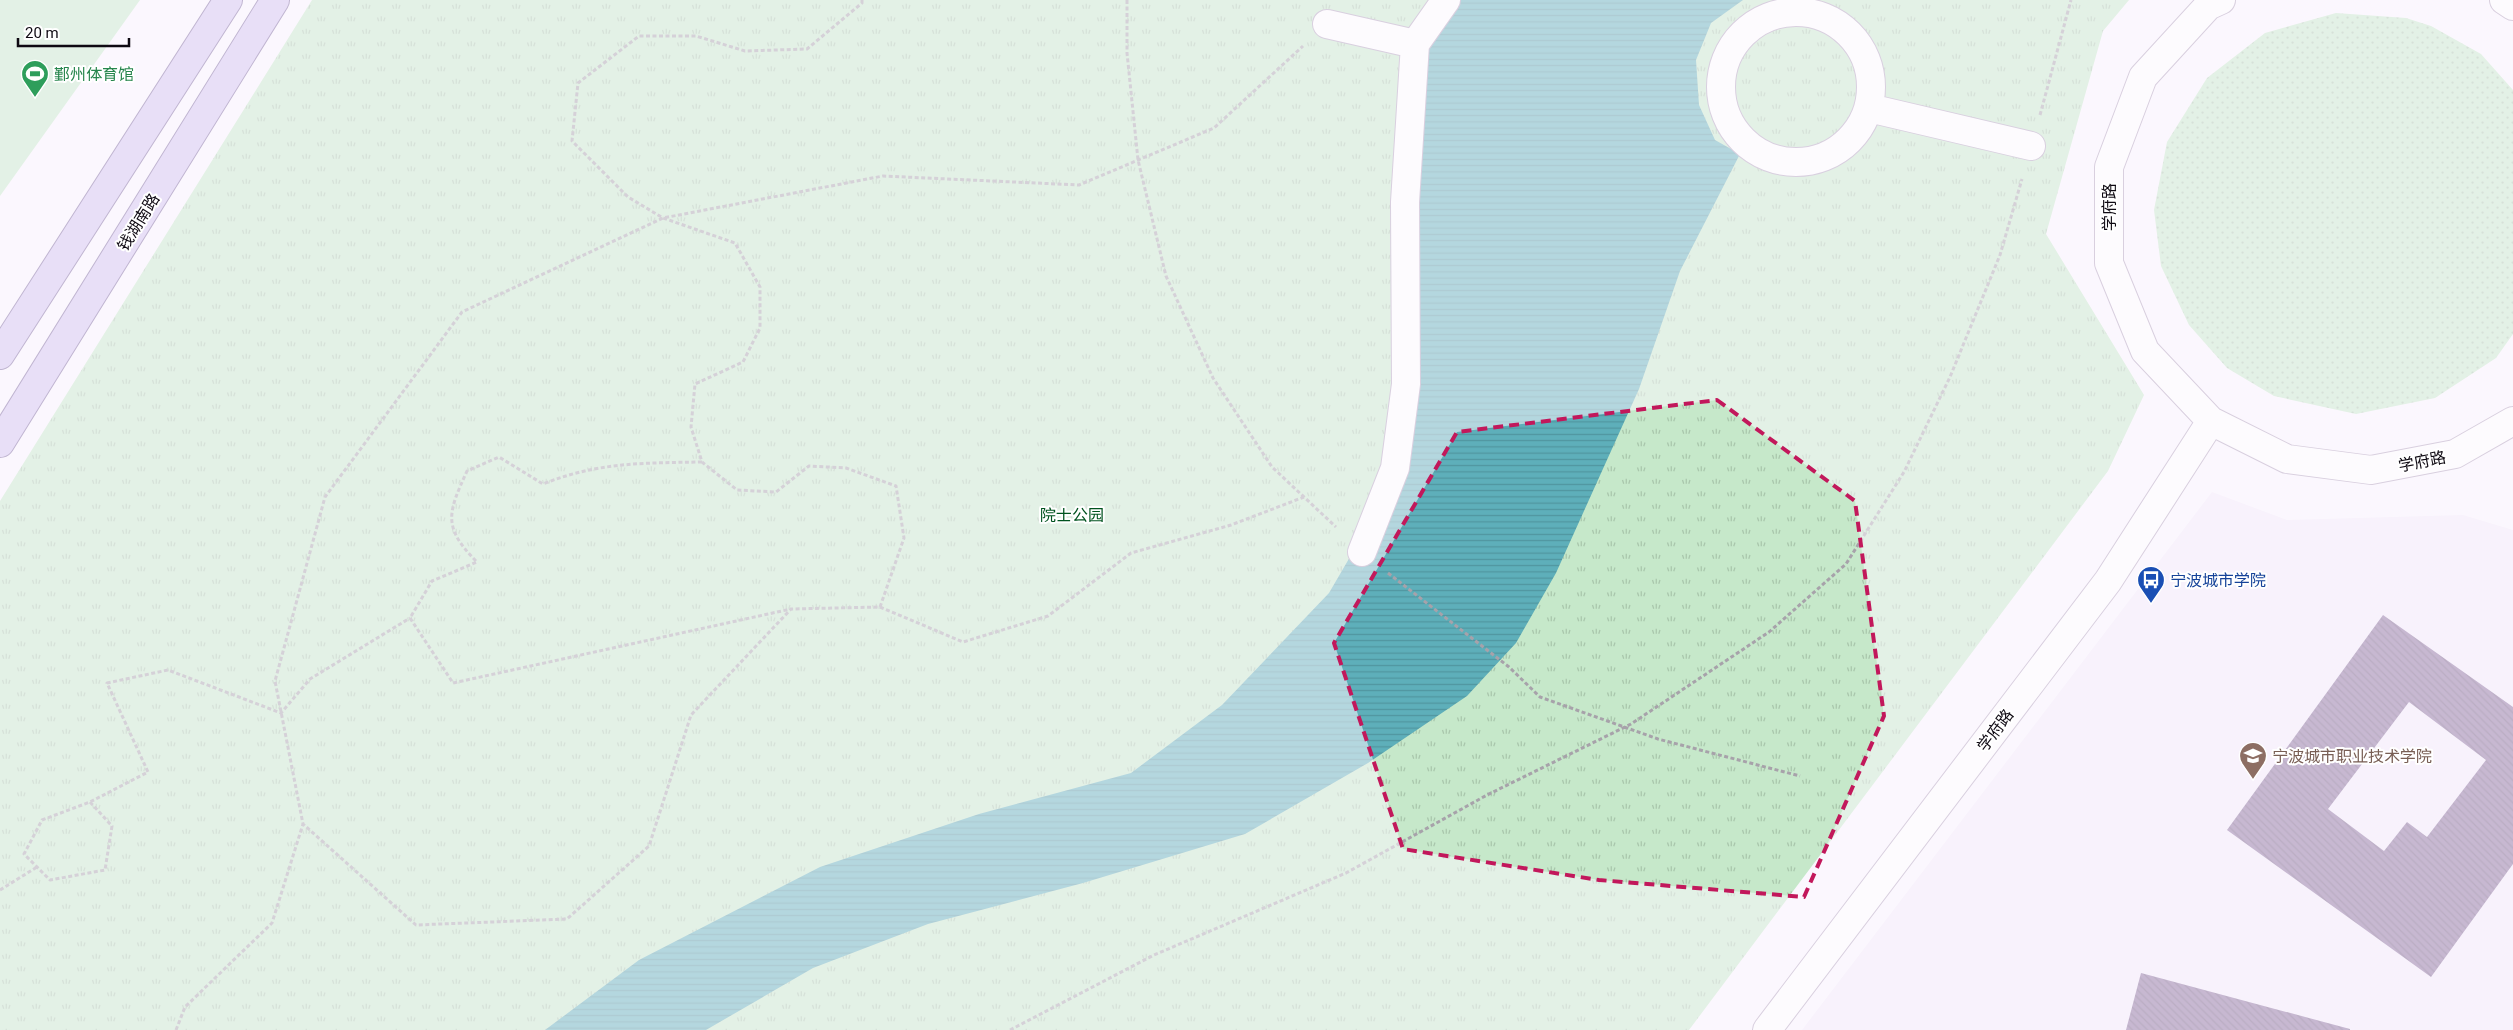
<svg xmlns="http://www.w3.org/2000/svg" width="2513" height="1030" font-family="Roboto,'Noto Sans SC',sans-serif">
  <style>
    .built { fill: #f3ebfa }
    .grass { fill: url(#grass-dots) }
    .park { fill: url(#park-tufts) }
    .pitch { fill: #c6e8ca }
    .water { fill: url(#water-rules) }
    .building { fill: url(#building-back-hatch); fill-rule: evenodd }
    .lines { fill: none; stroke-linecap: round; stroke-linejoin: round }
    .minor-casing { stroke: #af9fbb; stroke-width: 30 }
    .major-casing { stroke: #79659c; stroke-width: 30 }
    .path { stroke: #a7a2aa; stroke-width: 3; stroke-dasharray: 4 2.5; stroke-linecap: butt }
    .minor { stroke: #fff; stroke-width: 28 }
    .major { stroke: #d1c1f0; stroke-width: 28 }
    .marked { fill: none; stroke: #c2185b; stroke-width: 4; stroke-dasharray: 10 6; stroke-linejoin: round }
    .labels { text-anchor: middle; stroke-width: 4; stroke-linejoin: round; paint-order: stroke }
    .leisure-label { font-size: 16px; fill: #27864d; stroke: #fff; text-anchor: start }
    .street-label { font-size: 16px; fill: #0e0912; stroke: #fff }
    .park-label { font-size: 16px; fill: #00531f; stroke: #fff }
    .transit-label { font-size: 16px; fill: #164399; stroke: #fff; text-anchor: start }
    .education-label { font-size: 16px; fill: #785e54; stroke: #fff; text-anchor: start }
  </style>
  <defs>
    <pattern id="grass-dots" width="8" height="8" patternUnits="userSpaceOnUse" patternTransform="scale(1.25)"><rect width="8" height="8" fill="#c6e8ca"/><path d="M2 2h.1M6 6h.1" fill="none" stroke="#a9c6ac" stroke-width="1.8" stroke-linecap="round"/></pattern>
    <pattern id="park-tufts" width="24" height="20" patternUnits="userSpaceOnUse" patternTransform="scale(1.25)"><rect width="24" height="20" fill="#c6e8ca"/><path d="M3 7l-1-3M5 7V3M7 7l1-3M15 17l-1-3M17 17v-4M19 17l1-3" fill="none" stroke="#a9c6ac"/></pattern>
    <pattern id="water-rules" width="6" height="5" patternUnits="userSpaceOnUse" patternTransform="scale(1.25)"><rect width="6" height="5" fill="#5eafba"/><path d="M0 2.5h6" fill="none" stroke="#50959f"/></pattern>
    <pattern id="building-back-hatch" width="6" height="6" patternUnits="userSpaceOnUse" patternTransform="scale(1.25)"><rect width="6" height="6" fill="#876a9c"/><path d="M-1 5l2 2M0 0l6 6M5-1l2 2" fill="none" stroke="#6d557e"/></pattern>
  </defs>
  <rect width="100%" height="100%" fill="#fbf7fe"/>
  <path class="built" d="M2212 492 2287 520 2463 515 2513 530V1030H1802Z"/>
  <path class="grass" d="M2336 13 2406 18 2431 26 2481 54 2513 90V334L2496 358 2435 398 2356 414 2274 396 2227 368 2189 325 2161 266 2154 210 2167 142 2207 78 2265 33Z"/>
  <path class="park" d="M312 0H2129L2103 31 2046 234 2144 395 2108 471 1689 1030H0V501Z"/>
  <path class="pitch" d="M0 0H140L0 196Z"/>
  <path class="water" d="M1443 0H1743L1711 23 1696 60 1699 105 1715 140 1740 154 1680 271 1639 389 1556 573 1516 643 1467 696 1368 763 1245 834 1083 883 928 924 813 968 706 1030H545L639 960 820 867 979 814 1131 773 1222 705 1329 593 1382 502 1400 433 1410 99Z"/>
  <path class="building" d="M2383 615 2513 707V864L2431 977 2227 830ZM2409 702 2486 760 2427 837 2407 822 2384 851 2328 809Z
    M2141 973 2350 1029V1030H2126Z"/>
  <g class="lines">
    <defs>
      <path id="minor" d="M2221 0 2208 6 2143 77 2109 167V263L2145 351 2211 421 2287 459 2371 470 2455 454 2513 421
        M2504 0 2513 6
        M1721 87a75 75 0 1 1 150 0a75 75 0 1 1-150 0Z
        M1327 24 1415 44
        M1869 108 2031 146
        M1362 552 1395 468 1406 384 1405 202 1415 44 1446 0
        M1767 1030 2108 581 2211 421"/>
      <path id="major" d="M0 355 228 0
        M0 443 275 0"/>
    </defs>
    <use href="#minor" class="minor-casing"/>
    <use href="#major" class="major-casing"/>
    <path class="path" d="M862 0V3L807 49 745 51 696 36H639L578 83 572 141 628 197 663 218 735 243 760 287V328L743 362 695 384 691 427 702 462 737 490 776 492 809 466 846 468 896 486 904 538 880 607 791 609 691 715 649 846 567 919 416 925 303 824 275 681 325 497 462 312 663 218 883 176 1079 185 1214 128 1303 46
      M1127 0V53L1138 160 1166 276 1213 378 1272 467 1336 527
      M2040 115 2071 0
      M702 462C644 463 598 462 543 484L499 457 467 471C448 513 442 527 477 562L432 581 410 618 453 683 791 609
      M1388 573 1509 667 1540 697 1658 739 1800 776
      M880 607 963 642 1048 616 1131 553 1231 525 1304 497
      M90 802 112 826 105 870 50 880 24 854 42 820 90 802 148 772 107 683 168 670 281 713 310 679 410 618
      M0 890 37 867
      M176 1030 185 1007 272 923 303 824
      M1010 1030 1154 955 1346 873 1487 795 1631 724 1769 632 1846 564 1904 472 1950 377 2000 255 2022 179"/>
    <use href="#minor" class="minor"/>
    <use href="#major" class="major"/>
  </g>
  <path d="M0 0H2513V1030H0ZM1717 400 1855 501 1884 716 1804 897 1599 880 1403 849 1334 643 1457 432Z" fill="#fbf7fe" fill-opacity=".55" fill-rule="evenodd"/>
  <path class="marked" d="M1717 400 1855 501 1884 716 1804 897 1599 880 1403 849 1334 643 1457 432Z"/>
  <defs>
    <symbol id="stadium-pin" viewBox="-11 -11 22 30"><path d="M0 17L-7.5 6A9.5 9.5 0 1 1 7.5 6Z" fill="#2e9e5b" stroke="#fff"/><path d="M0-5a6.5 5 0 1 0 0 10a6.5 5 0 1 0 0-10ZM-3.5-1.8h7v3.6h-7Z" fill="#fff"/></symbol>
    <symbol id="bus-pin" viewBox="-11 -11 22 30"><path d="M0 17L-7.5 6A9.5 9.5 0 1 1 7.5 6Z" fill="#1a4fb4" stroke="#fff"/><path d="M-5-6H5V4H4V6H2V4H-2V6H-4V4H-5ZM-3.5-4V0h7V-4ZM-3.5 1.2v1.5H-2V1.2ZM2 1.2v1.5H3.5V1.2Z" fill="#fff"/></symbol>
    <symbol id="university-pin" viewBox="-11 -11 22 30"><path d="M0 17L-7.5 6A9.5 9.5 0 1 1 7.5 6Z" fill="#8d6e63" stroke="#fff"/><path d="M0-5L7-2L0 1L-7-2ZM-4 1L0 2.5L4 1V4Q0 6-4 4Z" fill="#fff"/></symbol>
  </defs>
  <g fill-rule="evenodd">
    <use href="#stadium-pin" x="19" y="58" width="32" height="43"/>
    <use href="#bus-pin" x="2135" y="564" width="32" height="43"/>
    <use href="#university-pin" x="2237" y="740" width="32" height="43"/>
  </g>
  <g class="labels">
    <g class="leisure-label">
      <text x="54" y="80">鄞州体育馆</text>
    </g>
    <g class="street-label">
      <text transform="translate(2109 207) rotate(-90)" y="6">学府路</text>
      <text transform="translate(138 222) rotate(-58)" y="6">钱湖南路</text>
      <text transform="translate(2422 461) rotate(-11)" y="6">学府路</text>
      <text transform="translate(1995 730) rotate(-53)" y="6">学府路</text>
    </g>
    <g class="park-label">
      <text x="1072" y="521">院士公园</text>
    </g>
    <g class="transit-label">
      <text x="2170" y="586">宁波城市学院</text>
    </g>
    <g class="education-label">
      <text x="2272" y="762">宁波城市职业技术学院</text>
    </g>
  </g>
  <path d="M18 38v8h111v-8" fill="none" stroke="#0e0912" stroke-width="2.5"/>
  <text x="25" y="38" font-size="15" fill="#0e0912" stroke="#ffffff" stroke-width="4" paint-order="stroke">20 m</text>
</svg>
